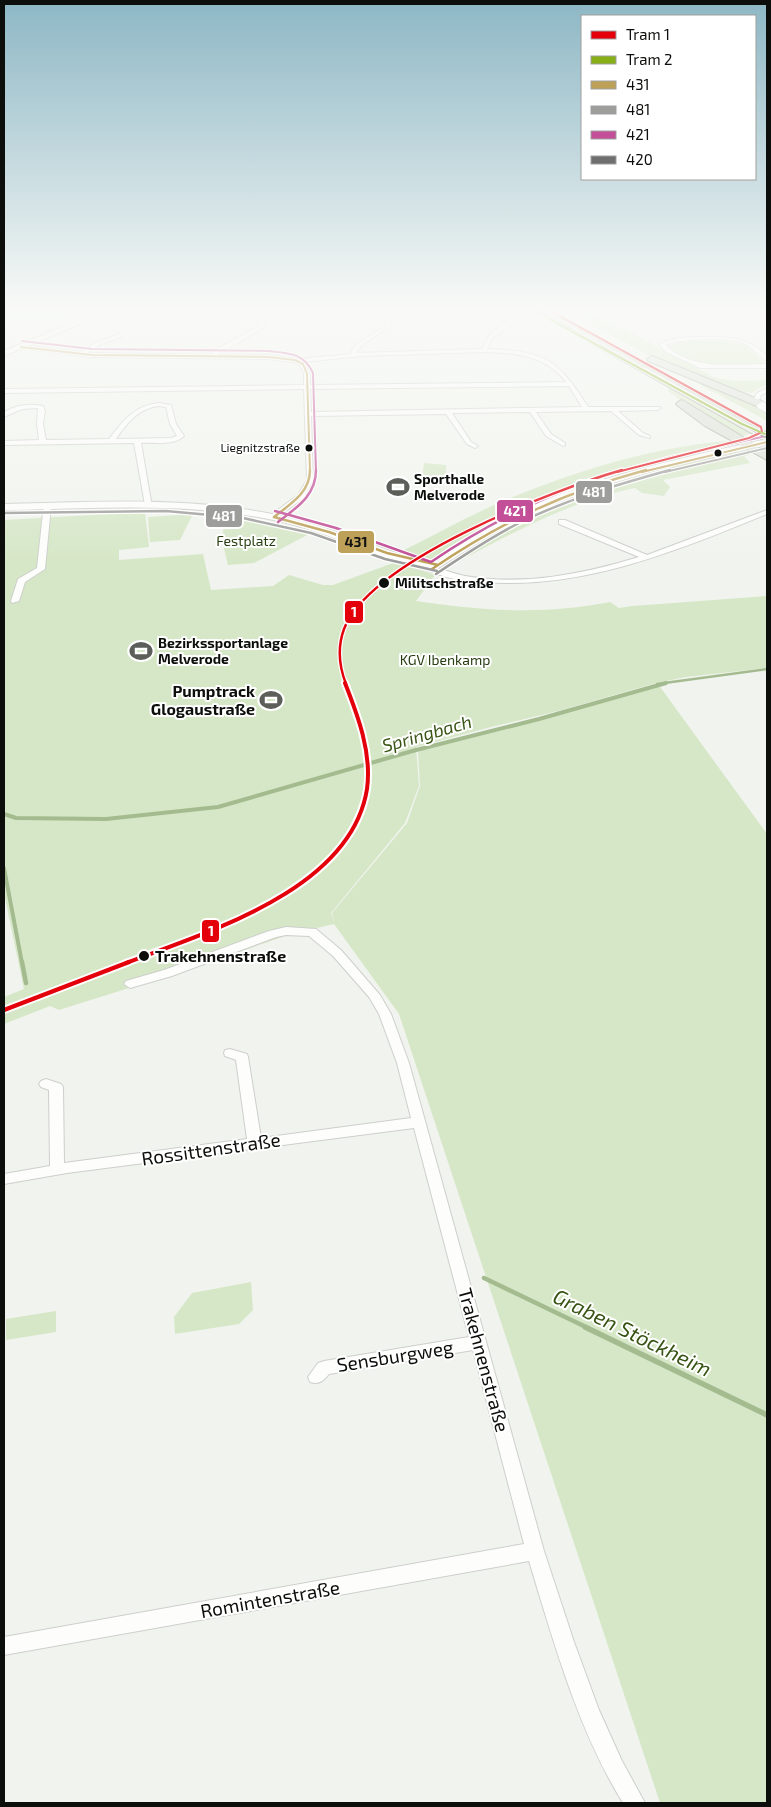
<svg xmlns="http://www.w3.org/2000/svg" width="771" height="1807" font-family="'Exo 2',sans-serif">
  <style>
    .green { fill: #d6e7c7 }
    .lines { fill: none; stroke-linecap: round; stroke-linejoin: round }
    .stream-far3 { stroke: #a4bb90; stroke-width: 2.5 }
    .stream-far2 { stroke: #a4bb90; stroke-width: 4 }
    .stream-far1 { stroke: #a4bb90; stroke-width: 4.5 }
    .stream { stroke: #a4bb90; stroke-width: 5.5 }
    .minor-casing { stroke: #cdcfcb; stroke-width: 2 }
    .tertiary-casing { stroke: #cdcfcb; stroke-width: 2 }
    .motorway-casing { stroke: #a5ab9f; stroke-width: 2 }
    .minor { fill: #fdfdfc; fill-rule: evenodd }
    .tertiary { fill: #fdfdfc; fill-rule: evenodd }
    .motorway { fill: #d9dfd4; fill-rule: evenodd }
    .bus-1-far1-casing { stroke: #fff; stroke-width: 4 }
    .bus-1-casing { stroke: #fff; stroke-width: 5 }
    .bus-2-far1-casing { stroke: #fff; stroke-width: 4 }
    .bus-2-casing { stroke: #fff; stroke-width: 5 }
    .bus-3-far1-casing { stroke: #fff; stroke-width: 4 }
    .bus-3-casing { stroke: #fff; stroke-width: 5 }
    .bus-4-casing { stroke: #fff; stroke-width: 4 }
    .bus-1-far1 { stroke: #bea159; stroke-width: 2 }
    .bus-1 { stroke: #bea159; stroke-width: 2.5 }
    .bus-2-far1 { stroke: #9d9d9c; stroke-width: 2 }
    .bus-2 { stroke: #9d9d9c; stroke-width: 2.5 }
    .bus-3-far1 { stroke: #c24f97; stroke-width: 2 }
    .bus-3 { stroke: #c24f97; stroke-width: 2.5 }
    .bus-4 { stroke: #706f6f; stroke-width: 2 }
    .tram-1-far3-casing { stroke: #fff; stroke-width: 4 }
    .tram-1-far2-casing { stroke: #fff; stroke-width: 5 }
    .tram-1-far1-casing { stroke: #fff; stroke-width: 8 }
    .tram-1-casing { stroke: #fff; stroke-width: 8 }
    .tram-2-casing { stroke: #fff; stroke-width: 4 }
    .tram-1-far3 { stroke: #e3000b; stroke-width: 2 }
    .tram-1-far2 { stroke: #e3000b; stroke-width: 2.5 }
    .tram-1-far1 { stroke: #e3000b; stroke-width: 4 }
    .tram-1 { stroke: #e3000b; stroke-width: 4.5 }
    .tram-2 { stroke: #86af18; stroke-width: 2 }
    .bus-dot { fill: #0c0e0b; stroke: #fff; stroke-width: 2 }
    .labels { text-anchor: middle; stroke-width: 4; stroke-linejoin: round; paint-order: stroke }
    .far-bus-label { font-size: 12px; fill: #0c0e0b; stroke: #fff; text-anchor: end }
    .far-poi-label { font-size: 14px; font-weight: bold; fill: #0c0e0b; stroke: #fff; text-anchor: start }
    .far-park-label { font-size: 14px; fill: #273c10; stroke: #fff }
    .far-stop-label { font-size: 14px; font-weight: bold; fill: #0c0e0b; stroke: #fff; text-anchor: start }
    .poi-label { font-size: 16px; font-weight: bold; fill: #0c0e0b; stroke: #fff; text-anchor: end }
    .stop-label { font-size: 16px; font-weight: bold; fill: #0c0e0b; stroke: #fff; text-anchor: start }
    .water-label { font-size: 18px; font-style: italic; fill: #375414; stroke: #fff }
    .near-street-label { font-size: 19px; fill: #0c0e0b; stroke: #fff }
    .near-water-label { font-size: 21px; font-style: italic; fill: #375414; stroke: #fff }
    .line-badge { stroke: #fff; stroke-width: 2 }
    .badge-label { font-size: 14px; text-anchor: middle; font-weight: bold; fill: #fff }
    .pale-badge-label { font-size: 14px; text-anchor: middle; font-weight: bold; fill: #111 }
  </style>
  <rect width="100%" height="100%" fill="#f1f4ee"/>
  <path class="green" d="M4 309H94L63 321H4Z
    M563 309H587L715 378 737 381 767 380V384L751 393 733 390 655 359Z
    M724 341 745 345 764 362 763 364C737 370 688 366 668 347 676 338 712 342 724 341Z
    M704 383 752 403 767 414V421L699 384Z
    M670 389 750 434 737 437 698 414 667 390Z
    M726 441 750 455 744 456 750 463 663 480 670 487 664 496 642 493 635 488C570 501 510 534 452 565L445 567 398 553C433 536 466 517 501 502 572 472 649 448 726 441Z
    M424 463 446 465V478L422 476Z
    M145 512 149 547 119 550V560L203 554 211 590 273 586 289 575 323 585H333L396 562 435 575 416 601C483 611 543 615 610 602L619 608 632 606 767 596V668L686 677 656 683 562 710 491 727 416 747 419 786 405 823 331 913 334 922 332 913 407 823 420 786 418 750 610 699 658 684 767 834V1803H660L399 1014 334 924 291 934 199 966 59 1010 50 1006 4 1024V997L24 989 4 893V520Z
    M193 514 180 540 150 542 148 517Z
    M232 516 313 532 254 563 228 565 224 549 223 530Z
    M251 1282 253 1310 239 1324 175 1334 174 1317 192 1293Z
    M56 1311V1332L6 1340V1319Z"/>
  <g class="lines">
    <path class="stream-far3" d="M657 684 767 669"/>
    <path class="stream-far2" d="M4 814 16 818 106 819 218 807 416 750 539 719 666 683
      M4 868 22 963"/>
    <path class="stream-far1" d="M22 962 26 983
      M484 1278 588 1328"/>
    <path class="stream" d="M585 1327 767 1415"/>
    <defs>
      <path id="minor" d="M514 314 517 316 516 320 493 338 487 349C545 351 558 359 588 407H660L661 408 658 410 618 411 643 433 650 436V438L639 435 611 411 536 412 551 434 565 443V445L563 446 546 436 530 412 452 413 471 442 478 446 475 448 467 444 446 414 311 416 313 480 304 498 274 519H271V515L298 495 307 480 304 389 4 393V389L304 385V374L300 365 294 362 268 359 92 357 19 348 21 345 80 352 97 342 119 334 121 337 101 344 87 353 210 355 215 350 260 325 255 319 258 317 265 322V327L217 355H268L298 359 352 354 351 351 358 343 384 327 386 325 384 322 387 320 391 326 362 345 357 351V353L482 349 489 336ZM486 352C517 353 546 356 566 382L310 385V374L304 362 360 356ZM569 386 582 407 311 412 310 389Z
        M702 337C729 337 747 336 767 356V361C759 357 754 348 745 344 729 337 681 338 666 345 692 371 734 364 767 364V368H700L666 352 659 345C671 337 688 337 702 337Z
        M767 388V392L761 395 759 400 762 406 767 409V413L758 408 753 400 757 393Z
        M159 403 171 405 176 424 184 436C174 446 154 442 141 443L152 507 145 505 134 443 4 445V441L39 440 37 424 38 408 22 409 4 417V412C16 405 29 403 43 406L45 411 43 424 46 440 109 439C123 421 135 405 159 403ZM159 406 166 407 170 424 177 436 171 438 116 439C127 423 139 408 159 406Z
        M44 504 51 506 45 569 25 582 19 601 12 603 11 601 18 579 37 568Z
        M767 510V514C676 551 583 590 483 582 466 581 442 579 428 569L432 567C443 569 454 574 465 576 524 586 583 574 639 557L559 524V520H565L647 555Z
        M286 927 316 929 341 950 380 995 391 1014 409 1063 544 1551 574 1642 599 1710 622 1761 645 1803H623C578 1730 554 1643 529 1561L4 1655V1637L524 1544 473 1350 329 1374C323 1381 319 1385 310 1382L308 1377 318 1363 324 1361 469 1337 414 1128 67 1173 4 1184V1174L50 1166 49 1090 41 1087 39 1084 41 1081 46 1079 61 1084 63 1087 64 1163 247 1139 236 1060 225 1056 224 1053 225 1050 230 1049 247 1054 248 1057 261 1138 411 1118 397 1063 379 1014 369 997 333 956 309 936 286 935 276 937 172 976 130 988 124 984 126 981 164 970 269 931Z"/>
      <path id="tertiary" d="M105 309H115L4 356V351Z
        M753 400H759L767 404V409L753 404Z
        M767 439V445L663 468 593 489 559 502 494 533 432 572C378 559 328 531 273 520 184 501 94 509 4 510V504C93 502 184 496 272 514 327 525 378 548 431 565 459 546 488 527 519 512 597 476 683 457 767 439Z"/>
      <path id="motorway" d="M530 309H542L767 433V442Z
        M652 356 760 400 762 402 756 406 752 404 648 361 647 359Z
        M682 400 753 443 755 446 767 451V460L705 426 678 406 676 404 678 402Z"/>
    </defs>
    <use href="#minor" class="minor-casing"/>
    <use href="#tertiary" class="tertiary-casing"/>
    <use href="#motorway" class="motorway-casing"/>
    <use href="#minor" class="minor"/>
    <use href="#tertiary" class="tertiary"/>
    <use href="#motorway" class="motorway"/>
    <defs>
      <path id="bus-1-far1" d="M21 347 92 355 268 357 295 360 303 364 307 374 310 472
        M642 472 767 442"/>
      <path id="bus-1" d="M274 517C290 504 310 493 310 470
        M274 517 329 532 387 553 438 565
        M432 569C501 522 565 492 646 470"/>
      <path id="bus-2-far1" d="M665 472 767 448"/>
      <path id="bus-2" d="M4 513 166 511 243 518 311 533 385 559 437 571
        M436 574C464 555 491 537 521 522 568 499 619 484 670 470"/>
      <path id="bus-3-far1" d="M22 341 92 349 269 351C289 353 304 353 313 373L316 472
        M618 472 671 457 766 436"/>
      <path id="bus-3" d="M275 511 336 528 431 562C491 521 553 491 622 470
        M278 522C296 508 316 496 316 470"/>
      <path id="bus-4" d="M535 309 767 438"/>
    </defs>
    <use href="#bus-1-far1" class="bus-1-far1-casing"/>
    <use href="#bus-1" class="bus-1-casing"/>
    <use href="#bus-2-far1" class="bus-2-far1-casing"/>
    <use href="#bus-2" class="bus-2-casing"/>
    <use href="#bus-3-far1" class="bus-3-far1-casing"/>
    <use href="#bus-3" class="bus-3-casing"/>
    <use href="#bus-4" class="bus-4-casing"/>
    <use href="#bus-1-far1" class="bus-1-far1"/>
    <use href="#bus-1" class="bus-1"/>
    <use href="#bus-2-far1" class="bus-2-far1"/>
    <use href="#bus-2" class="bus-2"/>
    <use href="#bus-3-far1" class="bus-3-far1"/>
    <use href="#bus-3" class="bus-3"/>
    <use href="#bus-4" class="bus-4"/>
    <defs>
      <path id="tram-1-far3" d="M547 309 761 427 762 432 749 438 617 472"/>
      <path id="tram-1-far2" d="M346 684C339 666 337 648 344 629 371 560 553 490 622 470"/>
      <path id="tram-1-far1" d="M126 963C207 932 351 890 367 789 372 753 358 716 345 683"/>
      <path id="tram-1" d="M4 1010 129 962"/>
      <path id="tram-2" d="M540 314 742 424 765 434"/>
    </defs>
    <use href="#tram-1-far3" class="tram-1-far3-casing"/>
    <use href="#tram-1-far2" class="tram-1-far2-casing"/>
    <use href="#tram-1-far1" class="tram-1-far1-casing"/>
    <use href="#tram-1" class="tram-1-casing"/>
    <use href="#tram-2" class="tram-2-casing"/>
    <use href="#tram-1-far3" class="tram-1-far3"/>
    <use href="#tram-1-far2" class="tram-1-far2"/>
    <use href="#tram-1-far1" class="tram-1-far1"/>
    <use href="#tram-1" class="tram-1"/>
    <use href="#tram-2" class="tram-2"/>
  </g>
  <linearGradient id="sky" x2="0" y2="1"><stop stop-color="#8db7c5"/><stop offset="0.55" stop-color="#f9faf7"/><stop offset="1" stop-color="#f9faf7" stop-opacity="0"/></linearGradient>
  <rect width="771" height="562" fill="url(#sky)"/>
  <defs>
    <symbol id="stadium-bare" viewBox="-9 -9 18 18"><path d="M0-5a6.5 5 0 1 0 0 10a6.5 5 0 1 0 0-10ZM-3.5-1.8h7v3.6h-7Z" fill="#5c5e5a" stroke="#fff" stroke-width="2.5" paint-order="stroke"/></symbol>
  </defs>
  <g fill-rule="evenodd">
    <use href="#stadium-bare" x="382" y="471" width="32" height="32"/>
    <use href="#stadium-bare" x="125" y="635" width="32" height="32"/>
    <use href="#stadium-bare" x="255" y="684" width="32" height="32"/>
  </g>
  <g class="bus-dot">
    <circle cx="309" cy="448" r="4.5"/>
    <circle cx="718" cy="453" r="4.5"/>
    <circle cx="384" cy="583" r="6"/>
    <circle cx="144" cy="956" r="6"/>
  </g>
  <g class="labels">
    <g class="far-bus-label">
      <text x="300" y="452">Liegnitzstraße</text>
    </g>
    <g class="far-poi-label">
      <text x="414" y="484">Sporthalle<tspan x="414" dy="16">Melverode</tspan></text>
      <text x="158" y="648">Bezirkssportanlage<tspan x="158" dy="16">Melverode</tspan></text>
    </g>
    <g class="far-park-label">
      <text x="246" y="546">Festplatz</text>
      <text x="445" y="665">KGV Ibenkamp</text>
    </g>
    <g class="far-stop-label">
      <text x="395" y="588">Militschstraße</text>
    </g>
    <g class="poi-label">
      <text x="255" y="697">Pumptrack<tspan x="255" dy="18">Glogaustraße</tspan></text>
    </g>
    <g class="stop-label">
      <text x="155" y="962">Trakehnenstraße</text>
    </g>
    <g class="water-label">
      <text transform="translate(427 734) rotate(-16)" y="6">Springbach</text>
    </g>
    <g class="near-street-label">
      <text transform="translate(211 1149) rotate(-8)" y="7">Rossittenstraße</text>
      <text transform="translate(395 1356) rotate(-9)" y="7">Sensburgweg</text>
      <text transform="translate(484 1360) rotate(75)" y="7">Trakehnenstraße</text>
      <text transform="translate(270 1599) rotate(-10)" y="7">Romintenstraße</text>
    </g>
    <g class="near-water-label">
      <text transform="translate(632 1333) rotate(26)" y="7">Graben Stöckheim</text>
    </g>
  </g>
  <g class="line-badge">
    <rect x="575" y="480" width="38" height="24" rx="5" fill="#9d9d9c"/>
    <rect x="496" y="499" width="38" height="24" rx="5" fill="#c24f97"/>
    <rect x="205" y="504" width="38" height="24" rx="5" fill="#9d9d9c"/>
    <rect x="337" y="530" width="38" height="24" rx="5" fill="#bea159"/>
    <rect x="344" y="600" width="20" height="24" rx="5" fill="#e3000b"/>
    <rect x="201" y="919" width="19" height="24" rx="5" fill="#e3000b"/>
  </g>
  <g class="badge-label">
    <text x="594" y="497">481</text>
    <text x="515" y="516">421</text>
    <text x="224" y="521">481</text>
    <text x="354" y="617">1</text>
    <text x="211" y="936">1</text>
  </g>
  <g class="pale-badge-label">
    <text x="356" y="547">431</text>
  </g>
  <rect width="771" height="1807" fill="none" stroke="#0c0e0b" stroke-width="10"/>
  <rect x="581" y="15" width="175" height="165" fill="#ffffff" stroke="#9e9f9d"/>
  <rect x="591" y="31" width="25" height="8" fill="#e3000b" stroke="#9e9f9d"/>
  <text x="626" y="40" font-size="15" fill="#0c0e0b">Tram 1</text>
  <rect x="591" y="56" width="25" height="8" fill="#86af18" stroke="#9e9f9d"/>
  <text x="626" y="65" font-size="15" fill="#0c0e0b">Tram 2</text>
  <rect x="591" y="81" width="25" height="8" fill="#bea159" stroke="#9e9f9d"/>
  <text x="626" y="90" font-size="15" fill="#0c0e0b">431</text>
  <rect x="591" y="106" width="25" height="8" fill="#9d9d9c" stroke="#9e9f9d"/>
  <text x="626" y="115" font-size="15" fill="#0c0e0b">481</text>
  <rect x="591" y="131" width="25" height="8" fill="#c24f97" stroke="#9e9f9d"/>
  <text x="626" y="140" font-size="15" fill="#0c0e0b">421</text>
  <rect x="591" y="156" width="25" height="8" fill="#706f6f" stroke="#9e9f9d"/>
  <text x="626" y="165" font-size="15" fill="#0c0e0b">420</text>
</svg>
